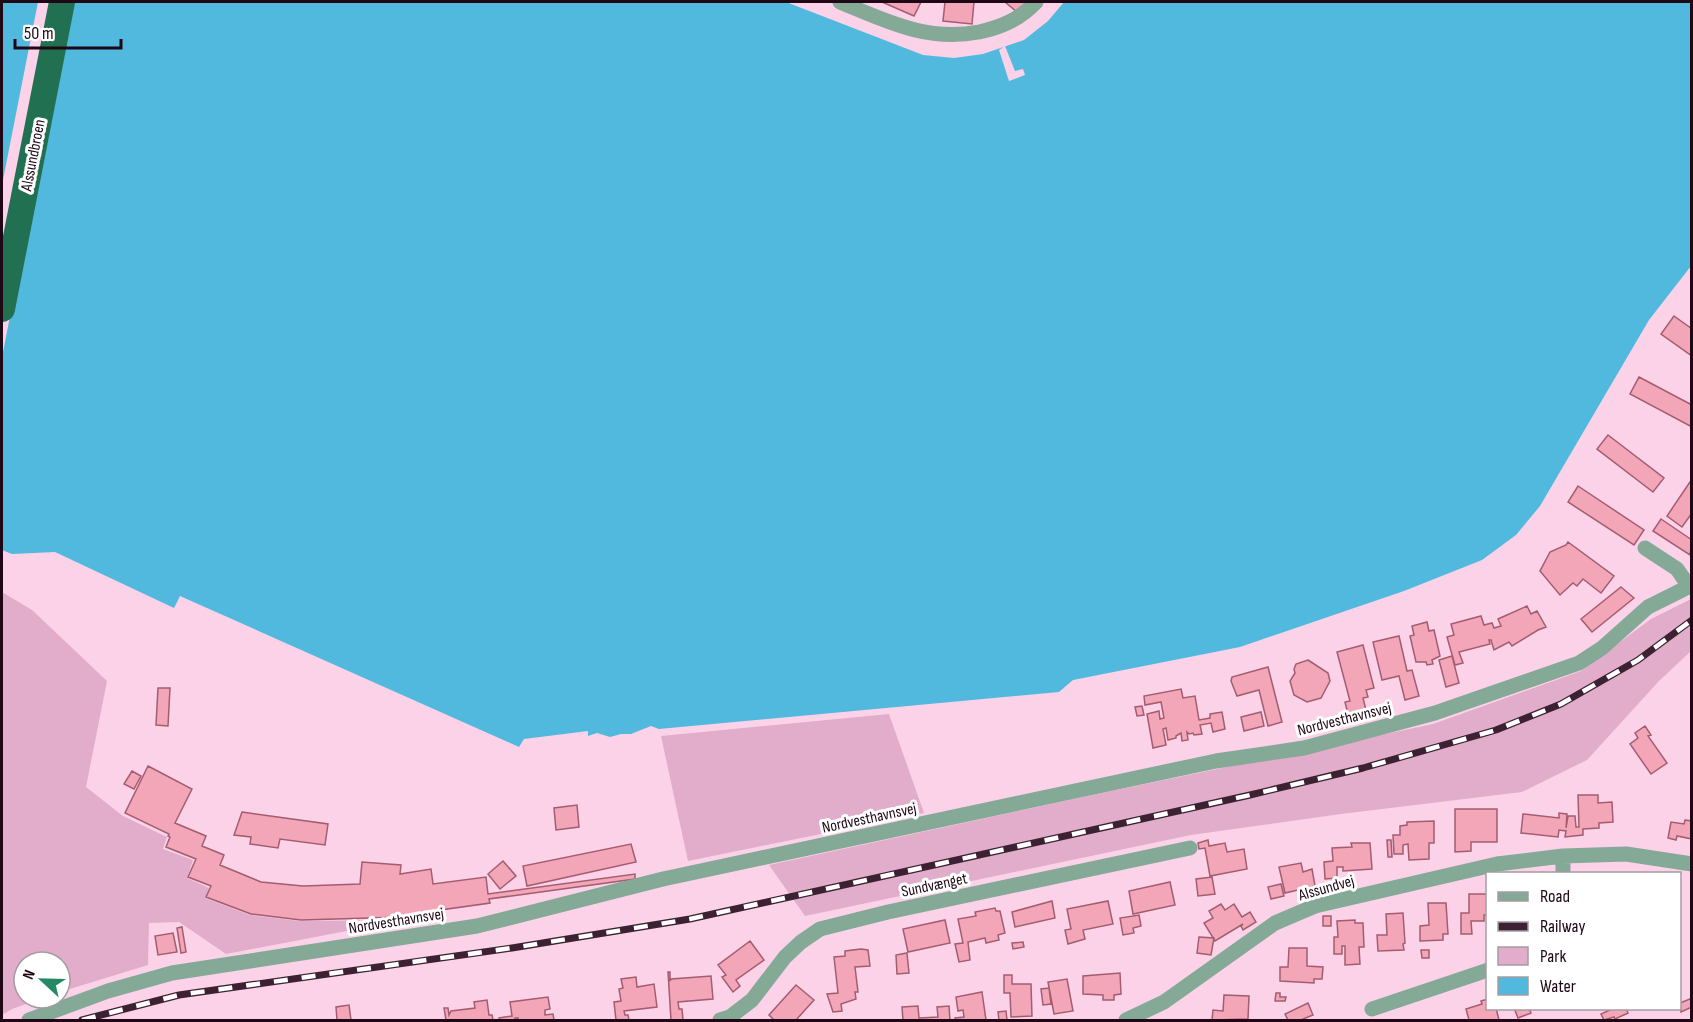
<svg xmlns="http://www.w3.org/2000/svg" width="1693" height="1022" font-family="'Sofia Sans Condensed',sans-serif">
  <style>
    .green { fill: #e1adca }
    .water { fill: #51b9dd }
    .pier { fill: #fcd2e9 }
    .building { fill: #f3a6b8; stroke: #a35d6f; stroke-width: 1.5 }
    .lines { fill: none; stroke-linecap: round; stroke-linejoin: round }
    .minor { stroke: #84a997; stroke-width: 15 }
    .trunk { stroke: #227052; stroke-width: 26 }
    .rail-casing { stroke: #3b2131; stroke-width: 7 }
    .rail { stroke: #fff; stroke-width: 4.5; stroke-dasharray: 14; stroke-linecap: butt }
    .labels { text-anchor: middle; stroke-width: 6; stroke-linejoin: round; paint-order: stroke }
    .street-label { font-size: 16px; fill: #1f0716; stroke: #fff }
  </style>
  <rect width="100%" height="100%" fill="#fcd2e9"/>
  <path class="green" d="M2 592 32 610 107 681 86 787 123 816 167 837 163 849 193 860 187 878 209 888 205 898 250 915 299 921 404 920 226 954 179 922 149 923 148 965 60 992V962H24V998H43L12 1009 2 1015Z
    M1691 599V651L1659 681 1587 760 1522 792 1341 814 1191 835 805 916 769 865 1102 793 1433 724 1581 671 1651 619Z
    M889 714 924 813 688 861 661 736Z"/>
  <path class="water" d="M2 2H786L923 55 954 58 983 54 1024 40 1048 21 1064 2H1691V266L1649 320 1540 506 1516 535 1482 560 1404 591 1240 647 1073 680 1059 692 659 729 651 726 631 734H621L610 737 597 733 588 736V731L524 739 519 747 180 596 174 608 55 552 12 554 2 550Z"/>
  <path class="pier" d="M38 2H72L2 357V185Z
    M1005 46 1015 71 1023 69 1025 75 1009 81 999 50Z"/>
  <path class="building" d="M882 2H921L914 16Z
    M945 2H974L972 24 943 21Z
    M1005 2H1027L1017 12Z
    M1674 316 1692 329V356L1661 334Z
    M1639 377 1692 405V427L1630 394Z
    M1608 435 1664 478 1653 492 1597 449Z
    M1692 479V513L1682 527 1667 516Z
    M1578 486 1644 530 1634 545 1568 502Z
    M1661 519 1692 540 1690 555 1653 531Z
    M1568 542 1614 576 1601 593 1583 579 1577 586 1573 583 1560 595 1540 571 1550 552 1566 545Z
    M1621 587 1634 598 1592 632 1581 619Z
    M1527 606 1531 614 1537 611 1546 627 1538 630 1512 646 1509 642 1494 650 1491 640H1489L1490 644 1459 652 1463 663 1455 665 1447 637 1454 635 1451 624 1481 616 1484 625 1492 623 1494 628 1501 626 1498 619Z
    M1427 622 1429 631 1434 630 1440 656 1432 660 1433 664 1427 665 1426 662H1416L1410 636 1414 635 1412 626Z
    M1399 636 1407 671 1412 670 1419 696 1405 700 1399 676 1382 680 1373 642Z
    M1363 645 1374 688 1366 690 1368 697 1363 698 1367 714 1349 718 1345 702 1350 701 1337 652Z
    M1452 656 1459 683 1446 687 1439 660Z
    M1308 660 1328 673 1330 681 1321 698 1307 702 1294 695 1290 681 1295 673 1294 669 1296 664Z
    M1268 667 1282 722 1268 726 1259 690 1237 696 1231 681 1232 677Z
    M158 688H170L168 726 156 725Z
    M1181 689 1183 698 1195 696 1199 720 1210 718V714L1222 712 1225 729 1213 732 1211 723 1200 725 1202 734 1194 735 1193 733 1189 734 1187 732 1188 740 1182 741 1181 733 1176 736V738L1168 740 1166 728 1163 729 1166 745 1153 748 1147 714 1159 711 1160 719 1164 718 1161 702 1145 705 1144 696Z
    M1142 706 1144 715 1137 716 1135 707Z
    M1261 712 1264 726 1244 731 1241 717Z
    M1645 726 1651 735 1648 736 1667 763 1651 774 1630 744 1638 738 1635 733Z
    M148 766 192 789 175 823 206 836 202 846 224 855 220 865 261 882 303 886 360 884 362 862 401 865 400 874 431 869 433 884 486 877 488 894 635 874V879L489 899 490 903 405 915V917L301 920 251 914 206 897 211 886 188 877 196 859 166 847 170 837 168 836 169 834 125 813Z
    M132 771 141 776 134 789 124 784Z
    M1578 795H1598V803L1612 802 1613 822 1599 823V828L1583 829V835L1565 837 1566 831 1559 830 1558 837 1521 833 1523 814 1559 818V813L1567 814 1566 828 1568 816H1575L1576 827H1579Z
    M577 805 579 827 556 830 554 808Z
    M1455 809H1497V842H1471V851L1455 852Z
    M242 812 328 824 325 845 280 839 278 848 250 844 251 837 234 835Z
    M1685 820 1692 821V839L1677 836 1676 840 1668 838 1671 822 1684 824Z
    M1434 821V843H1429V859L1409 860 1408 844 1403 845V854H1394L1393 835H1400V826L1407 825V822Z
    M1208 840 1209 846 1225 843 1227 852 1244 849 1247 869 1210 876 1205 848 1199 849 1198 843Z
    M1387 840H1391L1392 857H1388Z
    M1351 843H1370L1372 869 1343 871V867H1337V878L1325 879 1324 862 1333 861 1332 848 1352 847Z
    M631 844 636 862 527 886 523 866Z
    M503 861 516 876 500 889 488 874Z
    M1301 863 1303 872 1312 869 1315 886 1285 893 1279 867Z
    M1212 877 1215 894 1198 896 1196 879Z
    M1170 882 1175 905 1133 914 1129 891Z
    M1281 884 1284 896 1271 899 1268 887Z
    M1469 894H1488V915H1484V921H1471L1472 934H1461V913H1469Z
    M1052 901 1055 918 1015 927 1012 912Z
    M1108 901 1113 924 1083 930 1085 939 1068 944 1065 930 1071 929 1067 909Z
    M1428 903H1446L1448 934H1443V940L1420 941V926L1429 925Z
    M1221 904 1225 910 1234 904 1242 917 1250 912 1256 922 1243 930 1241 926 1243 924 1215 941 1204 923 1213 918 1209 911Z
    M995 908 996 911H1000L1005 933 998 935 999 940 986 943 985 938 968 942 970 960 959 962 955 944 963 943 958 919 976 916 975 912Z
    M1403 913 1405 943 1403 944 1404 950 1378 951 1377 935H1387L1386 914Z
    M1139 915 1141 926 1133 928 1134 933 1123 935 1120 918Z
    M1323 916H1331V926H1323Z
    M945 920 950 943 908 952 903 929Z
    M1355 920V923H1363L1364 947H1359L1360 964 1345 965V946H1342V954H1334V937H1338L1337 921Z
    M182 927 186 952 181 953 177 928Z
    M173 933 177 952 158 955 155 936Z
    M1199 937 1214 938 1211 955 1197 953Z
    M750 941 764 960 736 980 740 986 733 992 722 977 726 975 718 965Z
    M1023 942 1024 947 1013 949 1012 943Z
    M1289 948H1307V966L1323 967 1322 979H1314V983L1280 981V967H1288Z
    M861 949 868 950 870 966 855 967 858 992H855L856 999 841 1004 842 1011 833 1012 827 994 838 993 834 957 845 956V951Z
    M1421 950H1429V958H1422Z
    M907 953 909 973 897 974 896 955Z
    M668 972H670V981L671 979 711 976 713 999 678 1002 679 1009H682L683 1020H671Z
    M1120 973 1121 994 1114 995V1000H1103V995L1083 994V976Z
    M1004 975H1012V984H1031L1032 1016 1011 1017 1010 993H1004Z
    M636 977 637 987 654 984 657 1007 624 1011 625 1015H628L629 1020H616L614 1002 621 1001 619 989 623 988 621 979Z
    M1067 979 1073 1011 1054 1014 1048 982Z
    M796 985 814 1000 796 1020H774L769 1015Z
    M1049 988 1051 1004 1043 1005 1041 989Z
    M982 992 986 1020H955V1018L964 1017 963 1010 958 1011 956 997Z
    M1276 993H1280V997H1286L1285 1001H1275Z
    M1224 995 1249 996 1248 1019 1212 1020 1213 1010 1223 1011Z
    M548 997 550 1009 545 1010V1015L553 1014 554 1020H518V1018H515V1020H499V1018L512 1016 510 1002Z
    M1692 998V1007L1681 1012 1680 1003Z
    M1488 999V1008H1496L1499 1020H1469L1466 1009 1482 1004 1481 1001Z
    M487 1000 489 1015H492L493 1020H446L444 1008H448L449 1015 451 1011 475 1008 474 1002Z
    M1308 1003 1313 1015 1303 1019 1304 1020H1288L1285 1014Z
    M349 1005 351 1020H337L336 1007Z
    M918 1006 919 1018 938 1017 937 1007 949 1006 950 1020H903L902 1007Z
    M1514 1008H1529L1531 1013 1518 1018Z
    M1614 1008H1626L1628 1013 1615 1019 1614 1017 1604 1020 1601 1014Z
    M1006 1011 1007 1020H999L998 1012Z"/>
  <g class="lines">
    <path class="minor" d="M840 2C886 21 927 42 979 32 1002 27 1020 19 1036 2
      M1645 548 1677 569 1688 585
      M1563 856V874
      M1372 1009 1488 970
      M29 1020 108 991 172 973 477 926 663 879 1216 761 1304 748 1435 713 1579 663 1602 648 1648 607 1692 585
      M720 1020 730 1017 752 1000 785 957 801 942 820 929 888 912 1190 848
      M1126 1020 1164 1002 1275 923 1315 906 1497 864 1563 856 1626 854 1692 864"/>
    <path class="trunk" d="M2 309 62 2"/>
    <defs>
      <path id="rail" d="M82 1020 179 995 512 948 690 919 1250 795 1363 768 1496 730 1561 704 1638 660 1692 620"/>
    </defs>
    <use href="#rail" class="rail-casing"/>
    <use href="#rail" class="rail"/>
  </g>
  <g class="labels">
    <g class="street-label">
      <text transform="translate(32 155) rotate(-79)" y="6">Alssundbroen</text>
      <text transform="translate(1344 718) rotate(-14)" y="6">Nordvesthavnsvej</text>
      <text transform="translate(869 817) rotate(-12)" y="6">Nordvesthavnsvej</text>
      <text transform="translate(934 884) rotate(-12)" y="6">Sundvænget</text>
      <text transform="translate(1326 887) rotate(-16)" y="6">Alssundvej</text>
      <text transform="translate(396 920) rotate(-9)" y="6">Nordvesthavnsvej</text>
    </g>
  </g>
  <rect width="1693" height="1022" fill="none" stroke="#1f0716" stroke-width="6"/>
  <rect x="1486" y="872" width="195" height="138" fill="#ffffff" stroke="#a59ca2" stroke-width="1.5"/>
  <rect x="1498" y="892" width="30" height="9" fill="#84a997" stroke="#a59ca2" stroke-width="1.5"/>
  <text x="1540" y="902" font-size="18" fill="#1f0716">Road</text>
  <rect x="1498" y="922" width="30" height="9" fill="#3b2131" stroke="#a59ca2" stroke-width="1.5"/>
  <text x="1540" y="932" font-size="18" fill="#1f0716">Railway</text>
  <rect x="1498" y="947" width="30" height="18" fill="#e1adca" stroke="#a59ca2" stroke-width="1.5"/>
  <text x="1540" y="962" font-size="18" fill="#1f0716">Park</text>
  <rect x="1498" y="977" width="30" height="18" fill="#51b9dd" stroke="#a59ca2" stroke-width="1.5"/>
  <text x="1540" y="992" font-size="18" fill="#1f0716">Water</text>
  <g transform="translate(42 980) rotate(292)"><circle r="28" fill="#ffffff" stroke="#a59ca2" stroke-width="1.5"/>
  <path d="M0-4.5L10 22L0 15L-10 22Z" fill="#248964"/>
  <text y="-9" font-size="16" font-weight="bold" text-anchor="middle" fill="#1f0716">N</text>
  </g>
  <path d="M15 39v9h106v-9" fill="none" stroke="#1f0716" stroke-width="3"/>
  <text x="24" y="39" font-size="18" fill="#1f0716" stroke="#ffffff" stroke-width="4.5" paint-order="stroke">50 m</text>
</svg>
